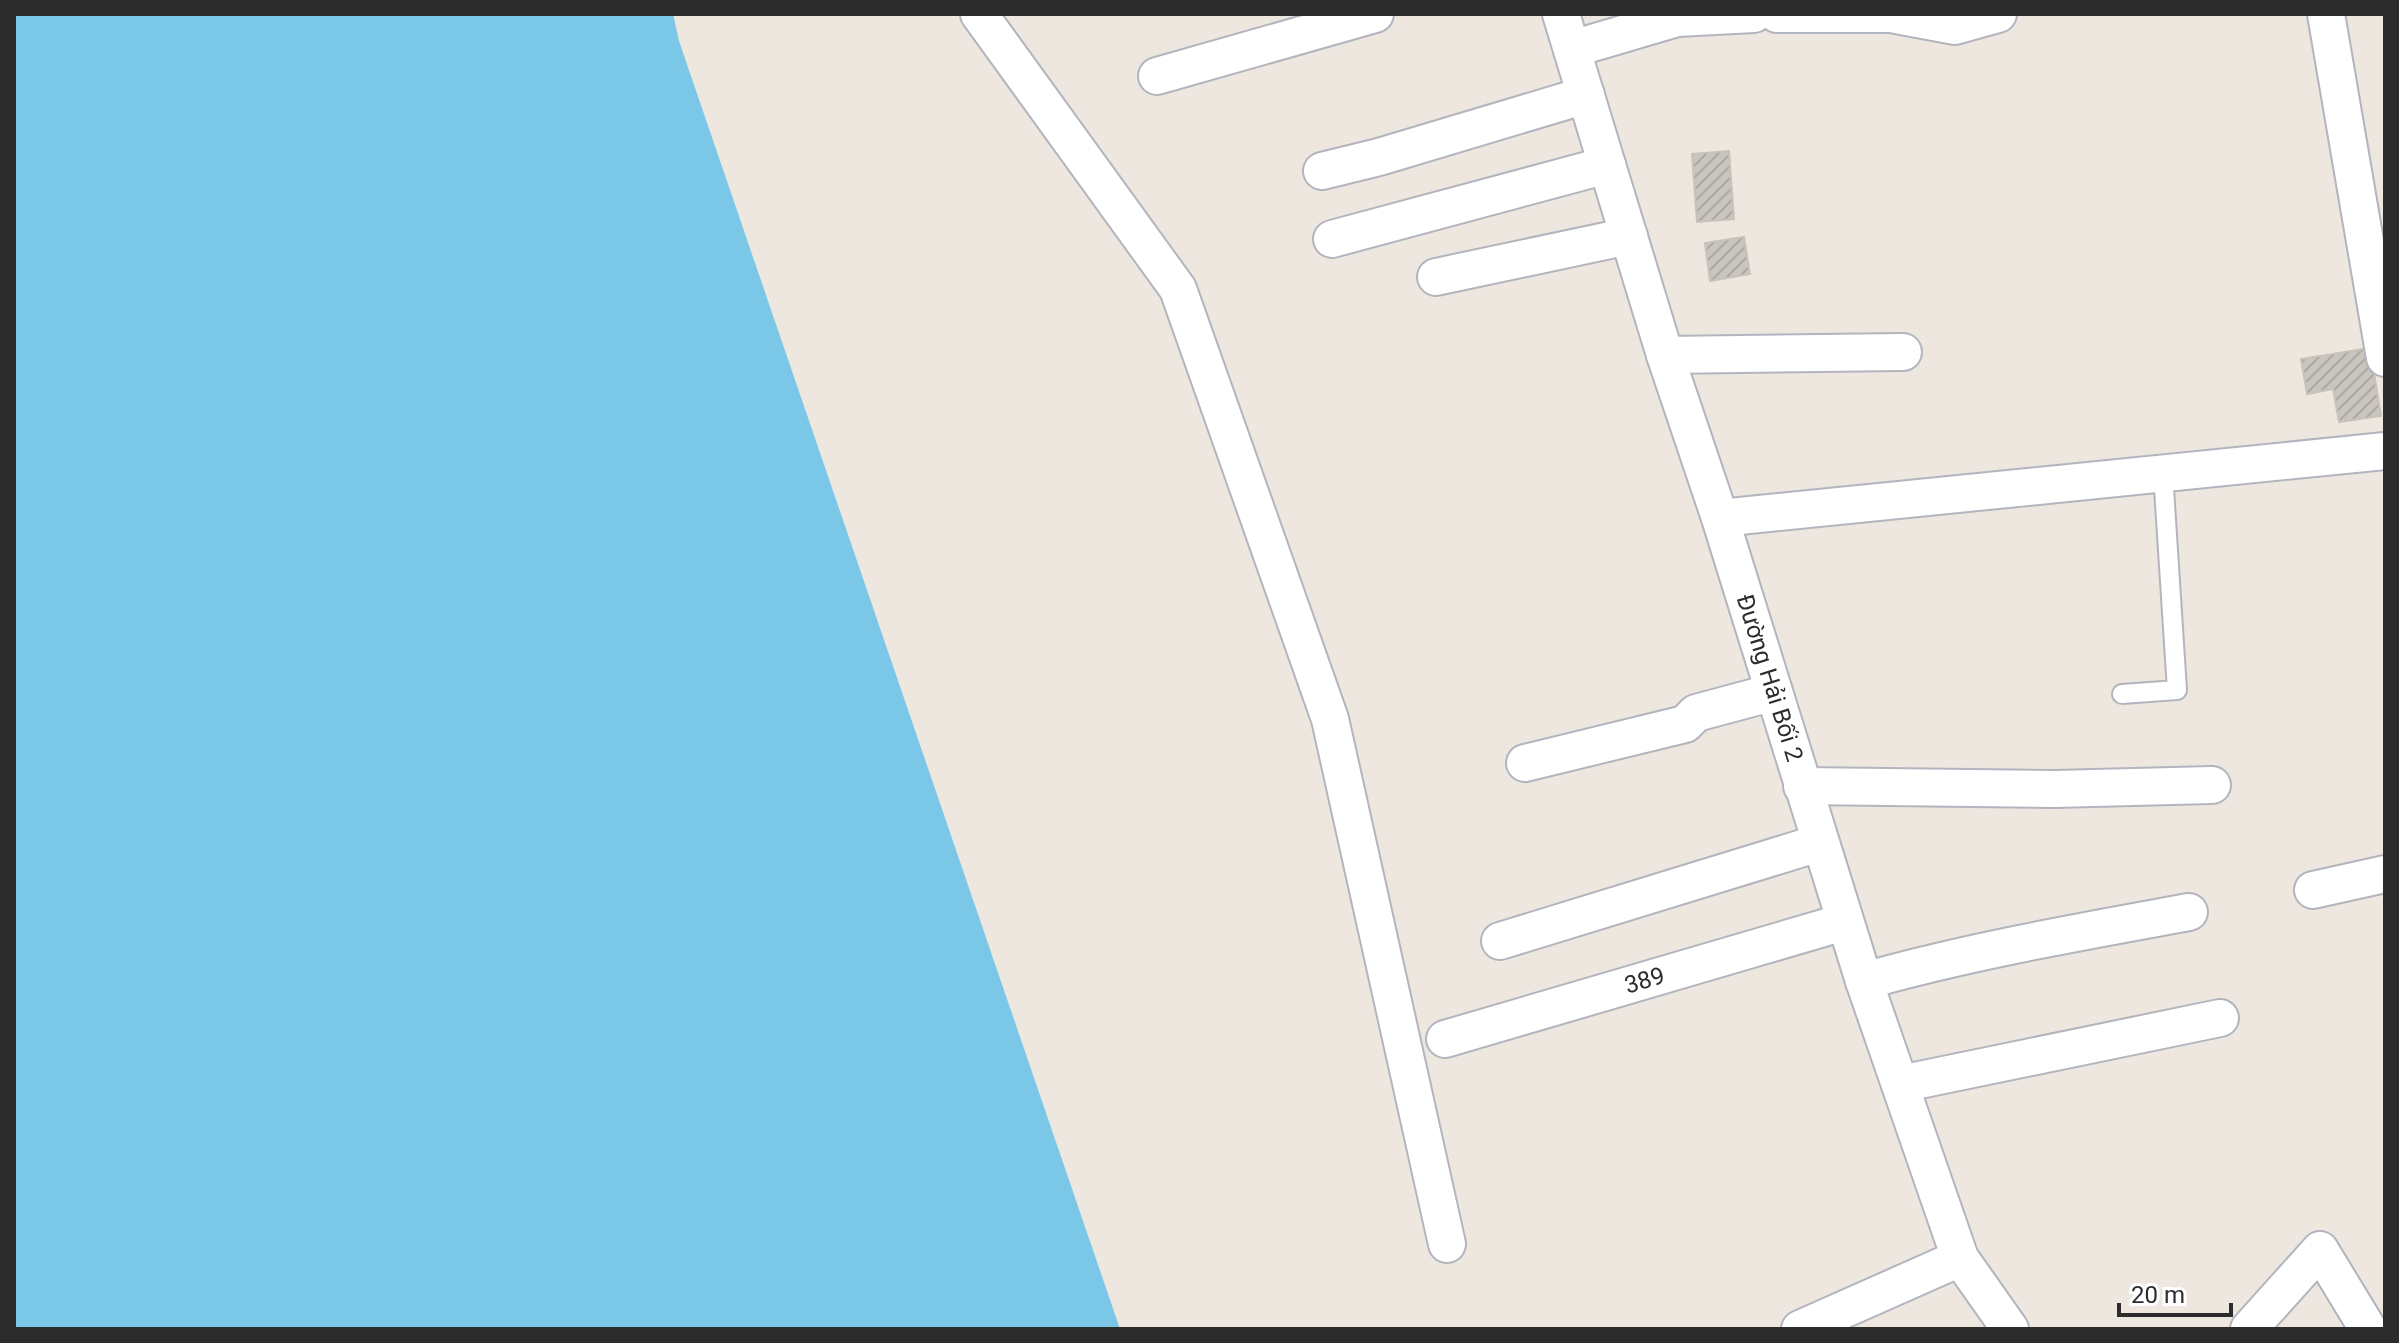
<svg xmlns="http://www.w3.org/2000/svg" width="2399" height="1343" font-family="Roboto,sans-serif">
  <style>
    .water { fill: #7bc7e7 }
    .building { fill: url(#building-hatch); stroke: #c8c3b9; stroke-width: 2 }
    .lines { fill: none; stroke-linecap: round; stroke-linejoin: round }
    .lane-casing { stroke: #b3b5be; stroke-width: 22 }
    .street-casing { stroke: #b3b5be; stroke-width: 40 }
    .lane { stroke: #fff; stroke-width: 18 }
    .street { stroke: #fff; stroke-width: 36 }
    .labels { text-anchor: middle; stroke-width: 8; stroke-linejoin: round; paint-order: stroke }
    .street-label { font-size: 24px; fill: #2c2c2c; stroke: #fff }
  </style>
  <defs>
    <pattern id="building-hatch" width="6" height="6" patternUnits="userSpaceOnUse" patternTransform="scale(2)"><rect width="6" height="6" fill="#c9c5be"/><path d="M-1 1l2-2M0 6l6-6M5 7l2-2" fill="none" stroke="#ada9a3"/></pattern>
  </defs>
  <rect width="100%" height="100%" fill="#ede7e0"/>
  <path class="water" d="M14 14H673L679 41 1120 1329H14Z"/>
  <path class="building" d="M1729 151 1734 219 1697 222 1692 154Z
    M1744 237 1750 274 1710 281 1705 243Z
    M2370 348 2381 416 2339 422 2333 389 2307 394 2301 359Z"/>
  <g class="lines">
    <defs>
      <path id="lane" d="M2122 694 2177 690 2163 473"/>
      <g id="street">
        <path d="M979 14 1178 289 1330 719 1447 1244"/>
        <path id="s1" d="M1561 14 1665 355 1720 518 1864 981 1960 1258 2010 1329"/>
        <path d="M1777 14H1891L1955 26 1998 14"/>
        <path d="M2326 14 2385 358"/>
        <path d="M1572 49 1677 18 1754 14"/>
        <path d="M1157 76 1375 14"/>
        <path d="M1322 171 1379 157 1586 95"/>
        <path d="M1332 239 1607 165"/>
        <path d="M1436 277 1629 236"/>
        <path d="M1665 355 1903 352"/>
        <path d="M1720 518 2385 451"/>
        <path d="M1525 763 1685 724 1696 713 1774 692"/>
        <path d="M1802 786 2055 789 2212 785"/>
        <path d="M2313 890 2385 874"/>
        <path d="M1500 941 1819 843"/>
        <path d="M1864 981C1970 951 2080 932 2189 912"/>
        <path id="s2" d="M1445 1039 1844 922"/>
        <path d="M1900 1084 2220 1018"/>
        <path d="M1800 1329 1960 1258"/>
        <path d="M2249 1329 2320 1250 2368 1329"/>
      </g>
    </defs>
    <use href="#lane" class="lane-casing"/>
    <use href="#street" class="street-casing"/>
    <use href="#lane" class="lane"/>
    <use href="#street" class="street"/>
  </g>
  <g class="labels">
    <g class="street-label">
      <text dy="8" stroke="none"><textPath href="#s1" startOffset="696">Đường Hải Bối 2</textPath></text>
      <text dy="8" stroke="none"><textPath href="#s2" startOffset="208">389</textPath></text>
    </g>
  </g>
  <rect width="2399" height="1343" fill="none" stroke="#2c2c2c" stroke-width="32"/>
  <path d="M2119 1303v12h112v-12" fill="none" stroke="#2c2c2c" stroke-width="4"/>
  <text x="2131" y="1303" font-size="24" fill="#2c2c2c" stroke="#ffffff" stroke-width="6" paint-order="stroke">20 m</text>
</svg>
